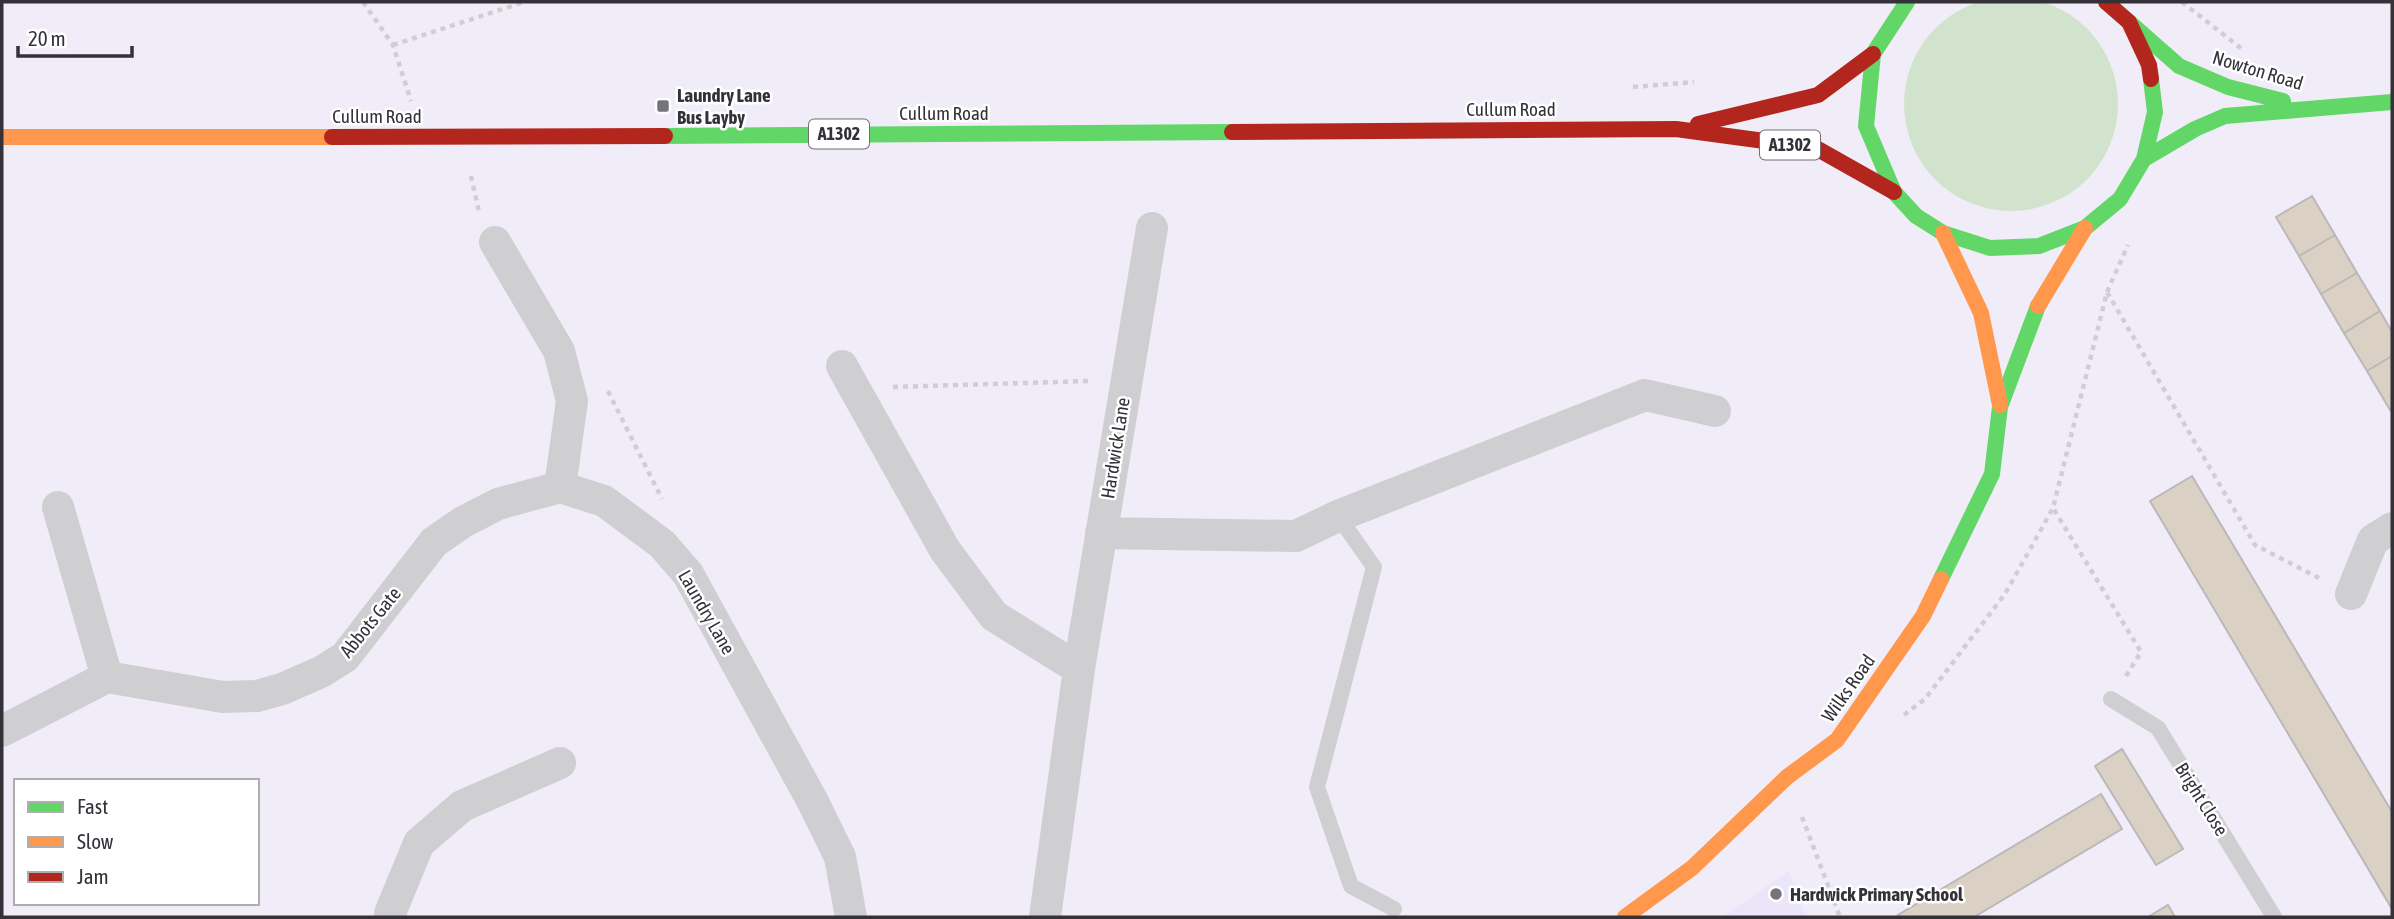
<svg xmlns="http://www.w3.org/2000/svg" width="2394" height="919" font-family="'Asap Condensed',sans-serif">
  <style>
    .built { fill: #ebe5f9 }
    .green { fill: #d1e3cc }
    .building { fill: #dbd0c4; stroke: #bbb8ba; stroke-width: 2 }
    .lines { fill: none; stroke-linecap: round; stroke-linejoin: round }
    .path { stroke: #d0ced3; stroke-width: 4.5; stroke-dasharray: 5 5; stroke-linecap: butt }
    .lane { stroke: #cfced1; stroke-width: 16 }
    .street { stroke: #cfced1; stroke-width: 32 }
    .fast { stroke: #63d668; stroke-width: 16 }
    .slow { stroke: #ff974d; stroke-width: 16 }
    .jam { stroke: #b3261e; stroke-width: 16 }
    .poi-dot { fill: #76737c; stroke: #fff; stroke-width: 2.5 }
    .labels { text-anchor: middle; stroke-width: 5; stroke-linejoin: round; paint-order: stroke }
    .shield { fill: #fff; stroke: #716f74; stroke-width: 2 }
    .shield-label { font-size: 18px; font-weight: bold; fill: #343139 }
    .street-label { font-size: 19px; fill: #343139; stroke: #fff }
    .poi-label { font-size: 19px; font-weight: bold; fill: #343139; stroke: #fff; text-anchor: start }
  </style>
  <rect width="100%" height="100%" fill="#f0edf8"/>
  <path class="built" d="M1789 871 1806 917H1722Z"/>
  <path class="green" d="M1904 104a107 107 0 1 1 214 0a107 107 0 1 1-214 0Z"/>
  <path class="building" d="M2312 196 2335 235 2299 256 2276 217Z
    M2335 235 2357 273 2321 294 2299 256Z
    M2357 273 2380 311 2344 333 2321 294Z
    M2380 311 2392 332V356L2367 371 2344 333Z
    M2392 356V408L2390 410 2367 371Z
    M2192 476 2392 812V909L2150 501Z
    M2122 749 2183 849 2156 865 2095 766Z
    M2101 794 2122 829 1974 917H1900L1898 915Z
    M2168 905 2175 917H2148Z"/>
  <g class="lines">
    <path class="path" d="M363 2 393 45 411 101
      M2182 2 2242 49
      M393 45 524 2
      M1633 87 1694 82
      M471 176 479 212
      M2107 292 2128 245
      M893 387 1090 381
      M608 391 662 499
      M2126 676 2141 652 2053 508 2107 292 2255 545 2319 578
      M1904 715 1925 699 2005 594 2053 508
      M1802 817 1840 917"/>
    <path class="lane" d="M1338 516 1374 567 1317 787 1351 886 1394 909
      M2111 699 2158 728 2274 917"/>
    <path class="street" d="M495 242 559 351 572 401 560 487 604 501 662 544 688 574 813 802 840 857 851 917
      M842 366 945 550 994 616 1079 669
      M58 507 107 677
      M1101 533 1296 536 1338 516 1645 395 1715 411
      M2351 594 2373 540 2392 528
      M2 731 107 677 223 697 257 696 282 689 321 672 345 657 434 542 463 522 498 504 560 487
      M391 917 390 913 419 843 462 806 560 763
      M1045 917 1079 669 1152 228"/>
    <path class="fast" d="M1907 2 1873 54 1866 126 1894 192 1916 216 1943 233 1990 248 2039 246 2085 228 2120 199 2144 159 2155 112 2151 79
      M2129 22 2179 66 2228 87 2283 101
      M665 136 1232 132
      M2144 159 2195 129 2225 116 2392 102
      M1941 579 1992 474 2000 407 2038 306"/>
    <path class="slow" d="M2 137H332
      M1943 233 1981 313 2000 405
      M2038 306 2085 228
      M1625 917 1692 868 1787 777 1837 740 1923 616 1941 579"/>
    <path class="jam" d="M2106 2 2129 22 2149 65 2151 79
      M1698 124 1818 95 1873 54
      M1232 132 1676 129 1816 148 1894 192
      M332 137 665 136"/>
  </g>
  <g class="poi-dot">
    <rect x="656" y="99" width="14" height="14" rx="3.5"/>
    <circle cx="1776" cy="894" r="7"/>
  </g>
  <g class="labels">
    <g class="shield">
      <rect x="809" y="119.5" width="60" height="29" rx="5"/>
      <rect x="1760" y="130.5" width="60" height="29" rx="5"/>
    </g>
    <g class="shield-label">
      <text x="839" y="140">A1302</text>
      <text x="1790" y="151">A1302</text>
    </g>
    <g class="street-label">
      <text transform="translate(2258 70) rotate(17)" y="7">Nowton Road</text>
      <text x="1511" y="116">Cullum Road</text>
      <text x="944" y="120">Cullum Road</text>
      <text x="377" y="123">Cullum Road</text>
      <text transform="translate(1115 448) rotate(-81)" y="7">Hardwick Lane</text>
      <text transform="translate(707 612) rotate(60)" y="7">Laundry Lane</text>
      <text transform="translate(370 622) rotate(-51)" y="7">Abbots Gate</text>
      <text transform="translate(1848 688) rotate(-55)" y="7">Wilks Road</text>
      <text transform="translate(2202 799) rotate(58)" y="7">Bright Close</text>
    </g>
    <g class="poi-label">
      <text x="677" y="102">Laundry Lane<tspan x="677" dy="22">Bus Layby</tspan></text>
      <text x="1790" y="901">Hardwick Primary School</text>
    </g>
  </g>
  <rect width="2394" height="919" fill="none" stroke="#343139" stroke-width="7"/>
  <rect x="14" y="779" width="245" height="126" fill="#ffffff" stroke="#aeadb0" stroke-width="2"/>
  <rect x="28" y="802" width="35" height="10" fill="#63d668" stroke="#aeadb0" stroke-width="2"/>
  <text x="77" y="814" font-size="21" fill="#343139">Fast</text>
  <rect x="28" y="837" width="35" height="10" fill="#ff974d" stroke="#aeadb0" stroke-width="2"/>
  <text x="77" y="849" font-size="21" fill="#343139">Slow</text>
  <rect x="28" y="872" width="35" height="10" fill="#b3261e" stroke="#aeadb0" stroke-width="2"/>
  <text x="77" y="884" font-size="21" fill="#343139">Jam</text>
  <path d="M18 46v10h114v-10" fill="none" stroke="#343139" stroke-width="3.5"/>
  <text x="28" y="46" font-size="21" fill="#343139" stroke="#ffffff" stroke-width="5" paint-order="stroke">20 m</text>
</svg>
